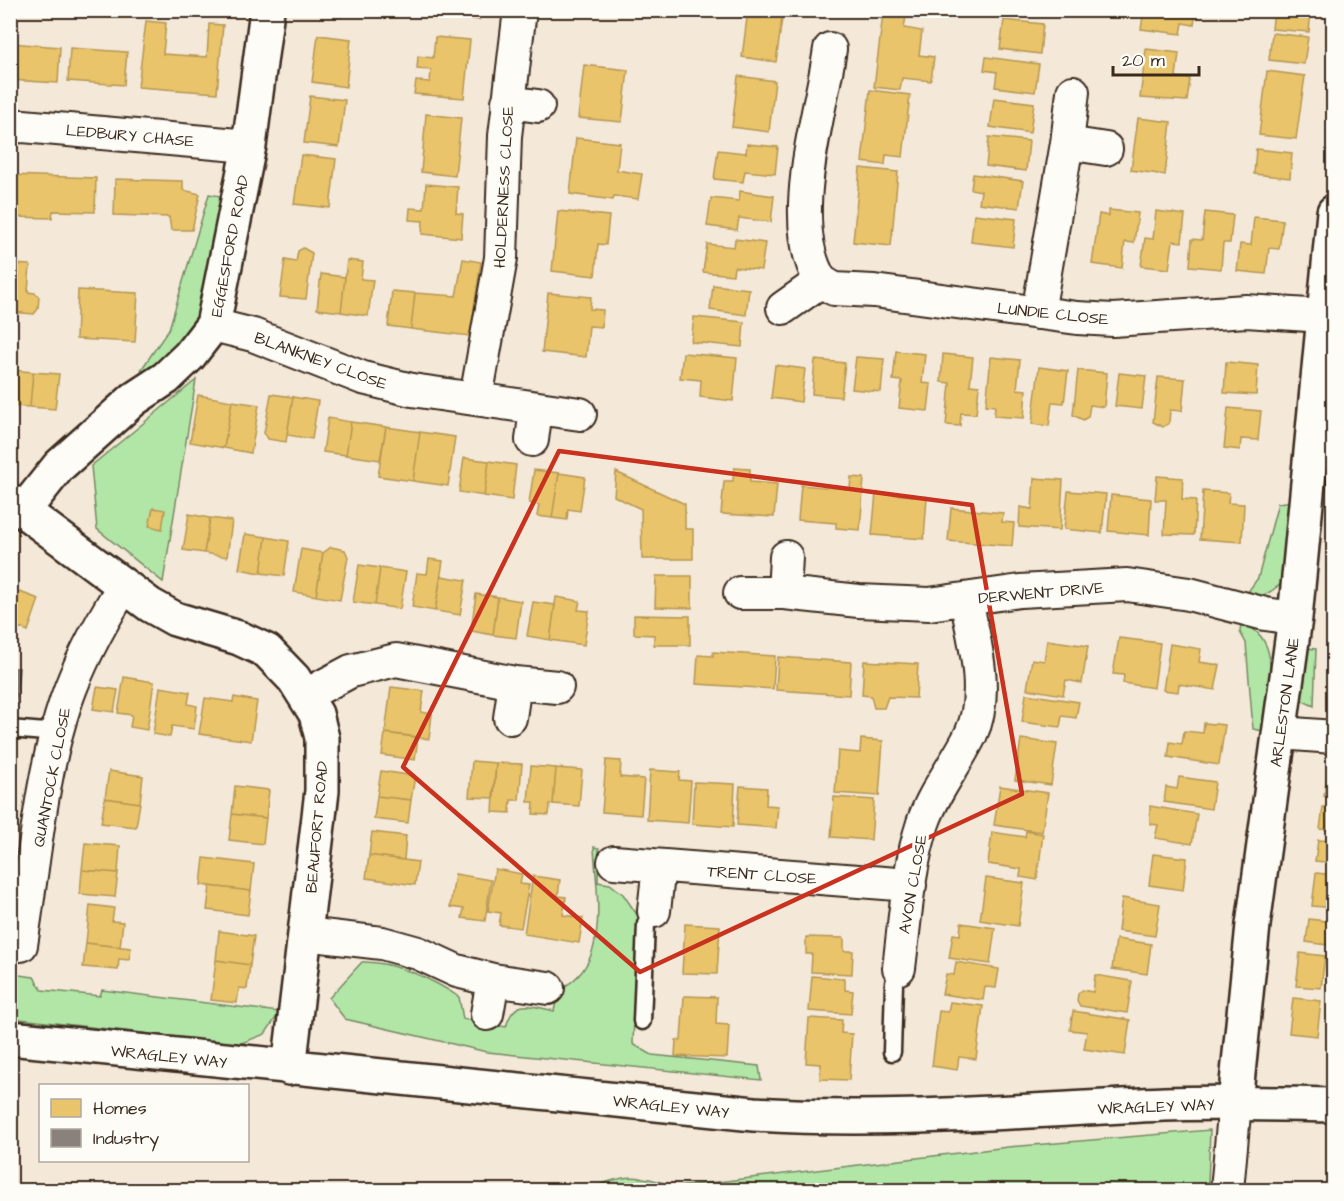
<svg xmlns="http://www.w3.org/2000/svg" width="1344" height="1201" font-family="'Architects Daughter',sans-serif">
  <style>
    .green { fill: #b2e6a7; stroke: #768862; stroke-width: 1.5 }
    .homes { fill: #e9c46a; stroke: #b59653; stroke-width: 1.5 }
    .industry { fill: #8a817c; stroke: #726760; stroke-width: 1.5 }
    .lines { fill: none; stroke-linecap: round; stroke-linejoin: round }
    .lane-casing { stroke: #3b2a1e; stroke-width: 21 }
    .street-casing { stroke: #3b2a1e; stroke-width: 36 }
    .secondary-casing { stroke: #3b2a1e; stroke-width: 38 }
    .lane { stroke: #fdfcf7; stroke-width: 16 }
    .street { stroke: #fdfcf7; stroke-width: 32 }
    .secondary { stroke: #fdfcf7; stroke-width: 33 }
    .marked { fill: none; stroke: #c8321e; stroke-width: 4.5; stroke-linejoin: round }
    .labels { text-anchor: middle; stroke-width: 6; stroke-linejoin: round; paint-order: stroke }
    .street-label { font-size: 16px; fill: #3b2a1e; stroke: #fdfcf7 }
  </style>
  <rect width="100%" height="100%" fill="#f4e9d9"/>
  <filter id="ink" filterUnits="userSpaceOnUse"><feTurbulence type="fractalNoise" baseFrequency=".0167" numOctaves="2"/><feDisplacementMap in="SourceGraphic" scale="12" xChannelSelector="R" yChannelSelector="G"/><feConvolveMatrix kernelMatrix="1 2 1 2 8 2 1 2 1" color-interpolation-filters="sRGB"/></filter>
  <g filter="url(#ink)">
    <path class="green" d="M209 194 226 197 200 321 178 351 146 375 141 370 169 329Z
      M196 380 163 582 97 529 91 466Z
      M1293 501 1282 583C1270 593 1261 599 1245 596L1258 578 1278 503Z
      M1241 623C1286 638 1267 695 1263 731L1253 729 1246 643 1240 632Z
      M1306 648 1316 649 1314 706 1299 699Z
      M594 847 599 848 598 882 610 884 623 894 638 916 633 1044 652 1055 759 1066 761 1080 487 1052 345 1019 329 998 362 962C394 961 434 980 459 997L463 1019 506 1027C514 998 529 1005 554 1011L559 989C612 966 596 893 594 847Z
      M11 974 34 977 42 990 100 996 102 990 280 1012 265 1034 239 1044 11 1018Z
      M1210 1130 1208 1186 1172 1190H586C627 1174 635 1173 676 1187L1008 1147Z"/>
    <path class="homes" d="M316 10H342L341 17Z
      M442 10H480L479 20 442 15Z
      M748 10 783 11 776 62 742 57Z
      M1144 10H1196L1194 25 1183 23 1181 34 1141 29Z
      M1274 10H1311L1309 32 1272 29Z
      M883 14 906 17 904 28 922 31 919 55 934 57 931 81 902 78 900 90 874 87Z
      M1004 20 1043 24 1040 54 1000 49Z
      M146 21 166 23 163 54 207 57 209 24 223 25 217 93 138 87Z
      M1272 33 1308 37 1304 64 1269 60Z
      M318 35 351 39 346 87 312 82Z
      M435 37 470 40 464 98 414 94 416 81 430 82 431 70 417 69 418 56 433 58Z
      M10 43 60 47 58 83 10 80Z
      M70 48 127 52 124 85 68 81Z
      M1146 49 1179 53 1176 77 1190 79 1187 101 1140 98Z
      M986 57 1039 64 1035 92 995 87 997 72 984 70Z
      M584 65 628 70 622 122 578 118Z
      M1267 71 1305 76 1296 139 1259 135Z
      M738 76 775 81 769 132 732 127Z
      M870 90 910 95 903 157 886 155 885 165 862 162Z
      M310 96 345 100 339 147 304 143Z
      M994 98 1034 103 1030 133 990 127Z
      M426 114 461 118 455 176 421 172Z
      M1138 118 1171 122 1165 175 1131 170Z
      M989 137 1029 141 1026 171 986 166Z
      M576 138 620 143 617 170 642 174 638 199 614 196 613 200 570 194Z
      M747 144 778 147 775 174 745 171 743 182 714 179 718 150 746 153Z
      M1256 149 1292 153 1290 178 1254 174Z
      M301 155 336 159 330 208 294 204Z
      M860 168 898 172 891 246 853 242Z
      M973 174 1023 181 1019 208 979 203 981 191 971 189Z
      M10 175 96 178 95 212 53 211 52 218 10 217Z
      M115 179 183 181V190L200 194 192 230H171L169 217 114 215Z
      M426 184 458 187 456 213 463 214 461 238 422 234 423 221 409 220 410 208 424 209Z
      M740 191 774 196 771 222 739 218 737 230 707 226 711 198 739 201Z
      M1109 210 1138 213 1134 243 1125 242 1122 268 1092 264 1099 214 1109 216Z
      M558 211 609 216 606 245 598 244 595 276 552 271Z
      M1156 211 1185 215 1182 242 1173 241 1169 269 1141 266 1145 238 1153 239Z
      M1205 212 1233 215 1230 243H1223L1221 269 1190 266 1192 239 1202 240Z
      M974 214 1016 219 1013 247 971 242Z
      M1254 217 1283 220 1279 249 1269 248 1266 274 1237 271 1240 244 1251 245Z
      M735 239 765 243 761 270 734 267 733 275 703 272 707 244 734 247Z
      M303 248 312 253 306 299 280 297 285 260 296 262 298 251Z
      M463 259 481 262 470 336 411 329 415 293 456 296Z
      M347 260 363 262 361 279 373 280 368 316 341 312Z
      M10 264 30 265 28 292 35 293 39 297 38 309 34 314 10 312Z
      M321 274 345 277 341 312 317 309Z
      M713 285 749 289 746 315 710 310Z
      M78 290 138 293 135 342 76 339Z
      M392 291 415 293 411 329 388 326Z
      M548 293 591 297 590 309 603 310 602 327 589 326 586 357 542 352Z
      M694 317 744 322 742 347 691 342Z
      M896 351 925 354 922 383 931 384 928 411 899 408 902 381 893 380Z
      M683 353 737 358 733 401 700 397 701 380 680 378Z
      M943 354 973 357 970 385 979 386 976 414 961 413 960 426 946 425 950 383 941 382Z
      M856 357 884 359 881 392 852 389Z
      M991 357 1020 360 1017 389 1026 390 1024 418 994 416 995 406 986 405Z
      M815 360 845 363 841 397 812 394Z
      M1226 362 1258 365 1256 395 1224 393Z
      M775 365 805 369 801 402 771 398Z
      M1039 367 1068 371 1064 403 1052 402 1049 426 1032 424Z
      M10 370 33 372 30 407 10 406Z
      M1078 370 1107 373 1104 407 1090 405 1088 417 1083 420 1073 415Z
      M33 372 59 374 55 409 30 407Z
      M1119 373 1146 376 1142 409 1115 406Z
      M1158 377 1185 379 1182 411 1170 410 1169 423 1163 427 1153 422Z
      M271 394 293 397 286 442 268 439 264 433Z
      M198 395 232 401 224 448 190 442Z
      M293 397 318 401 312 439 287 435Z
      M232 401 259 405 251 453 224 448Z
      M1228 408 1261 411 1258 440 1241 439 1240 450 1224 448Z
      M328 418 351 422 346 455 323 452Z
      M351 422 386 427 380 460 346 455Z
      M386 427 420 432 413 481 378 476Z
      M420 432 455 437 448 486 413 481Z
      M464 458 489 461 484 496 459 492Z
      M489 461 516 465 512 500 484 496Z
      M734 468 750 469V482L777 484 774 517 721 514 724 481H733Z
      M534 470 559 473 552 518 537 516 539 505 529 503Z
      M616 472 685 504V529H693V559H642L641 509 614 496Z
      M559 473 585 477 580 511 568 509 567 520 552 518Z
      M1157 476 1183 478 1182 499 1196 500 1194 535 1164 534 1166 500H1155Z
      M851 477 864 478 860 530 836 528V523L798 520 801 485 850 489Z
      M1034 478 1063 480 1060 530 1019 527 1020 507 1032 509Z
      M1068 491 1106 494 1102 533 1064 529Z
      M1203 491 1229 493 1228 503 1244 504 1242 542 1200 539Z
      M876 493 927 497 924 539 872 535Z
      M1111 495 1151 499 1149 535 1108 531Z
      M153 508 165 510 162 529 149 526Z
      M951 508 1003 513 1002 522 1014 523 1012 546 948 541Z
      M189 514 210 518 204 553 183 550Z
      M210 518 232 521 227 557 204 553Z
      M245 534 266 537 261 573 239 569Z
      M266 537 289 541 284 576 261 573Z
      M331 547 345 550 348 557 340 600 316 596 323 553Z
      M301 549 323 553 316 596 294 592Z
      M429 559 443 561 435 611 412 607 417 573 427 574Z
      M359 565 380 568 375 605 353 602Z
      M380 568 406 572 400 609 375 605Z
      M441 576 466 580 460 615 435 611Z
      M656 576H692V608L655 607Z
      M10 589 17 591 10 609Z
      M17 591 39 599 28 631 10 624V609Z
      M476 594 498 597 493 635 471 631Z
      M498 597 521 601 516 638 493 635Z
      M556 597 580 601 578 610 589 611 584 645 550 640Z
      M533 602 555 605 550 640 527 636Z
      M634 615 690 616V645H654V635L634 634Z
      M1119 638 1160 643 1154 688 1123 683 1124 675 1113 674Z
      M1047 640 1088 646 1082 683 1066 680 1063 695 1027 689 1032 659 1044 661Z
      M1170 644 1201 649 1199 662 1220 665 1215 690 1179 684 1178 692 1163 690Z
      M713 652 775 656 773 689 696 684 698 655 713 656Z
      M778 657 851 662 849 695 776 690Z
      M864 661 918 664 916 698 888 697 884 708H874L871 696 862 695Z
      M124 677 154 682 147 730 130 727 132 715 118 713Z
      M97 687 118 690 114 712 93 709Z
      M160 687 190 692 188 704 197 706 194 729 172 726 170 737 153 734Z
      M391 687 424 691 421 712 432 714 429 739 385 733Z
      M1026 694 1079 702 1076 718 1062 716 1060 727 1022 722Z
      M234 697 257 701 251 741 199 734 205 698 233 702Z
      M1204 723 1225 725 1219 765 1168 757 1170 742 1182 744 1184 731 1203 733Z
      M385 733 418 737 415 760 382 755Z
      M861 739 883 741 879 796 835 793 838 751 860 753Z
      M1021 739 1057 744 1051 785 1015 780Z
      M606 760 621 761 620 777 644 779 641 815 602 812Z
      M472 761 496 763 493 798 469 797Z
      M496 763 522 764 519 800H511L510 813 493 812Z
      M531 766 556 768 553 804H550L549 815 533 814 534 802H528Z
      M556 768 582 770 579 806 553 804Z
      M650 770 680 772 679 780 691 781 688 823 647 820Z
      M1328 770 1334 771V797L1324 796Z
      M109 771 143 776 140 803 105 798Z
      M381 771 415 776 411 800 377 796Z
      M1179 777 1215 782 1211 809 1164 802 1166 787 1177 789Z
      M694 782 735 784 733 827 692 824Z
      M235 786 269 790 266 818 232 814Z
      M740 786 767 788 766 805 778 806 776 828 737 825Z
      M1000 786 1048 793 1042 832 994 825Z
      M377 796 411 800 408 823 374 819Z
      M834 797 874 800 871 840 831 837Z
      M105 798 140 803 136 827 101 823Z
      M1150 806 1197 814 1192 844 1155 838 1158 825 1150 824Z
      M1323 807 1334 808V830L1320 829Z
      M232 814 266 818 263 844 229 840Z
      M1026 831 1043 834 1037 880 1020 877 1021 869 988 864 992 832 1025 837Z
      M372 832 406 836 404 860 369 855Z
      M1318 840 1334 841V863L1315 861Z
      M85 843 120 846 118 873 82 870Z
      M1153 854 1187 858 1183 890 1149 885Z
      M369 855 418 862 415 885 366 878Z
      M204 858 254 864 251 891 201 885Z
      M495 869 522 874 520 884 529 885 521 928 499 925 501 913 488 911Z
      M82 870 118 873 115 897 80 894Z
      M1316 873 1334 875V908L1312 906Z
      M455 874 491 880 485 921 462 918 464 909 450 907Z
      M533 876 560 880 558 896 566 897 563 915 583 918 579 943 524 934Z
      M986 878 1024 883 1018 926 980 920Z
      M210 886 251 891 248 915 207 910Z
      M1122 898 1160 904 1155 936 1118 931Z
      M90 905 114 908 112 921 123 922 120 947 86 943Z
      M1309 919 1334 922V946L1306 942Z
      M961 923 995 928 990 964 949 958 953 934 960 935Z
      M685 924 720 926 717 974 682 973Z
      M219 931 254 936 250 965 216 960Z
      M806 937 844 938V951H853L852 974 811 972 812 954H806Z
      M1116 939 1151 944 1147 974 1112 969Z
      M86 943 131 948 129 960 119 959 118 970 83 967Z
      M1300 953 1325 956 1321 988 1296 986Z
      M216 960 250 965 247 989 239 988 237 1003 211 1000Z
      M956 962 999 969 996 988 985 987 983 1000 942 994 946 974 954 975Z
      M1095 975 1132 981 1127 1013 1080 1006 1077 1001 1078 994 1082 990 1093 992Z
      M812 976 845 979V990L853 991 851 1014 809 1011Z
      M684 996 717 997 716 1024 729 1025 727 1058 675 1056 676 1040H681Z
      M1293 998 1321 1001 1317 1036 1289 1033Z
      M950 1002 983 1006 976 1059 959 1057 957 1070 932 1066 939 1011 948 1012Z
      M1073 1011 1130 1020 1125 1055 1084 1049 1087 1032 1070 1030Z
      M809 1018 842 1020 841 1033 852 1034 849 1080 820 1079 821 1064 806 1063Z"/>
    <path class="industry" d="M10 668H19L14 722H10Z"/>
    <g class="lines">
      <defs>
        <path id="lane" d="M10 729 57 733
          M642 1021 646 924 654 911
          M892 1052 894 983 899 968"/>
        <path id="street" d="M508 102 538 106
          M10 127 23 126 249 146
          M1067 143 1106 149
          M821 281C784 222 821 114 830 49
          M783 308 821 281 834 289 874 291 1077 318 1113 320 1246 311 1324 316
          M1038 313 1067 143 1073 92
          M213 325 253 335 363 378 412 390 580 414
          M476 398 501 258 505 136 520 10
          M532 440 536 409
          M740 593H784L859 601 929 604 1020 591 1127 585 1189 594 1265 614 1295 618
          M784 593 786 557
          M306 695 351 671 396 660 515 683 557 687
          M510 718 515 683
          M1280 733 1334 737
          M614 862 910 885
          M654 911 659 866
          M305 934 382 943 418 953 457 971 493 980 548 988
          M21 945C34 865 40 778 66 701 80 660 100 624 123 587
          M899 968C905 920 908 869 923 823 934 791 956 765 971 734 990 694 974 640 966 599
          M487 1014 493 980
          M1227 1190 1235 1103"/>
        <path id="secondary" d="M10 501 150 605 175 619 239 638 267 651 294 679 316 714 322 738V791L289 1068
          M24 510 59 466 134 399 166 378 189 356 213 325 249 146 267 10
          M10 1038 754 1114C891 1123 1027 1110 1164 1104 1221 1102 1277 1104 1334 1105
          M1235 1103 1253 925 1295 618 1334 212"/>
      </defs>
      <use href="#lane" class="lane-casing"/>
      <use href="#street" class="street-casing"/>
      <use href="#secondary" class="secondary-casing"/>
      <use href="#lane" class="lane"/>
      <use href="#street" class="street"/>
      <use href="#secondary" class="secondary"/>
    </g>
  </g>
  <path class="marked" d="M559 451 972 505 1022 794 640 972 403 767Z"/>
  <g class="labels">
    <g class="street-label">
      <text transform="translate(130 135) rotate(5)" y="6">LEDBURY CHASE</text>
      <text transform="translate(503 187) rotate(-87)" y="6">HOLDERNESS CLOSE</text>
      <text transform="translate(229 246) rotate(-79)" y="6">EGGESFORD ROAD</text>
      <text transform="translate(1053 313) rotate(6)" y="6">LUNDIE CLOSE</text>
      <text transform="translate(321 360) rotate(20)" y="6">BLANKNEY CLOSE</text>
      <text transform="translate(1041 592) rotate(-5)" y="6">DERWENT DRIVE</text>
      <text transform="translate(1284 702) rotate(-82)" y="6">ARLESTON LANE</text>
      <text transform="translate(51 777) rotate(-79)" y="6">QUANTOCK CLOSE</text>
      <text transform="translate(316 827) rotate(-85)" y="6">BEAUFORT ROAD</text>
      <text transform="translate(762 874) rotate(4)" y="6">TRENT CLOSE</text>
      <text transform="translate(912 884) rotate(-80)" y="6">AVON CLOSE</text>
      <text transform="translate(169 1056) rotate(6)" y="6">WRAGLEY WAY</text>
      <text transform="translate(671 1106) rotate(6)" y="6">WRAGLEY WAY</text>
      <text transform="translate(1156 1106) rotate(-2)" y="6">WRAGLEY WAY</text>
    </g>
  </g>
  <rect width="1344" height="1201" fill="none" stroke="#fdfcf7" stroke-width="36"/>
  <rect x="18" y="18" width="1308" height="1165" fill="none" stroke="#3b2a1e" stroke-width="2" filter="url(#ink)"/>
  <rect x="39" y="1084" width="210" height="78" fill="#fdfcf7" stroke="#afa8a0" stroke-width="1.5"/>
  <rect x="51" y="1099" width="30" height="18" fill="#e9c46a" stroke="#afa8a0" stroke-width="1.5"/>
  <text x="93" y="1114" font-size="18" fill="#3b2a1e">Homes</text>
  <rect x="51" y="1129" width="30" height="18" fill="#8a817c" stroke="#afa8a0" stroke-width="1.5"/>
  <text x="93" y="1144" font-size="18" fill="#3b2a1e">Industry</text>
  <path d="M1113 66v9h86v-9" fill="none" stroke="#3b2a1e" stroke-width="3"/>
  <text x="1122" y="66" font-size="18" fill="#3b2a1e" stroke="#fdfcf7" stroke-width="4.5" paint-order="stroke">20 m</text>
</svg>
